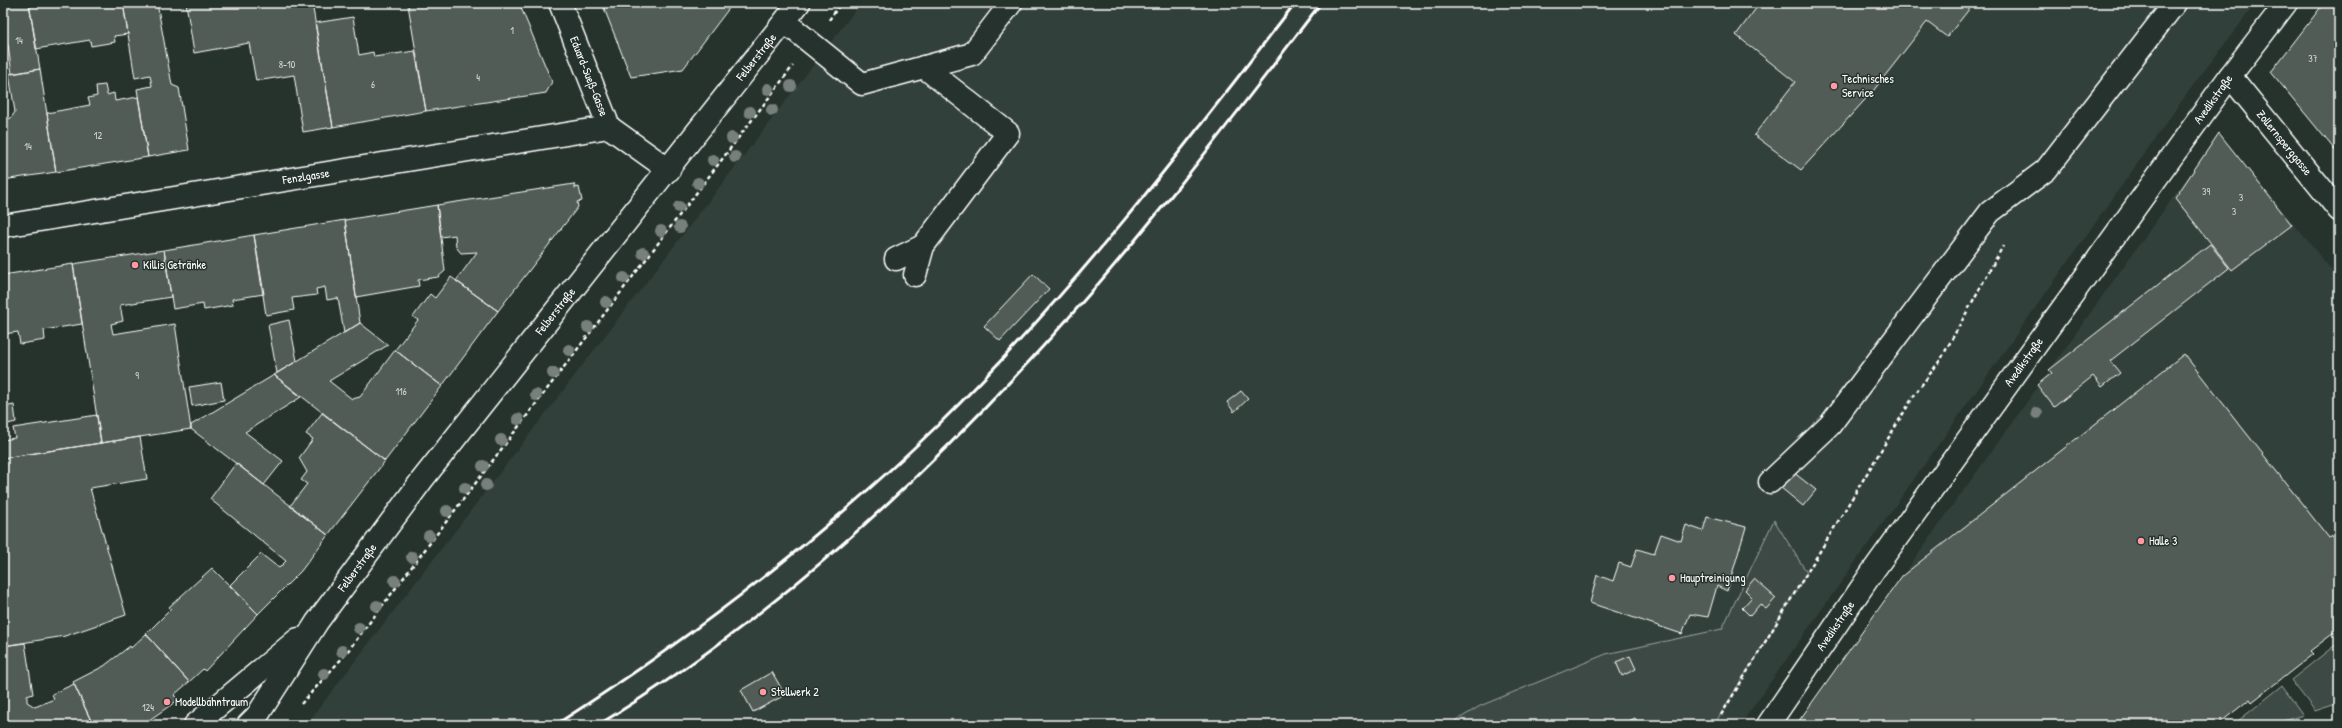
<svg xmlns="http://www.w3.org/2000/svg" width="2342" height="728" font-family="'Patrick Hand',sans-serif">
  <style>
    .built { fill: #333f3a }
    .green { fill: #3e4944; stroke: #9ea4a2 }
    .building { fill: #515c57; stroke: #fff }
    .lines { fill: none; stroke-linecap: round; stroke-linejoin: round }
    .minor-casing { stroke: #fff; stroke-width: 25 }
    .major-casing { stroke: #fff; stroke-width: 25 }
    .path { stroke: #fff; stroke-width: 2.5; stroke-dasharray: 4 3; stroke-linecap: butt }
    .minor { stroke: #26332d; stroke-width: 22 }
    .major { stroke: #26332d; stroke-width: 22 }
    .rail { stroke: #fff; stroke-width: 3 }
    .tree { fill: #78807d }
    .poi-dot { fill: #ff9aa2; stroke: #26332d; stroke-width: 1.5 }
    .labels { text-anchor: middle; stroke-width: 3; stroke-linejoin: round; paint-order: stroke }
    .number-label { font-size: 10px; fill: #d4d6d5 }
    .street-label { font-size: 12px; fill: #fff; stroke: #26332d }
    .poi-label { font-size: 12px; fill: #fff; stroke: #26332d; text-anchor: start }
  </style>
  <rect width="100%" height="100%" fill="#26332d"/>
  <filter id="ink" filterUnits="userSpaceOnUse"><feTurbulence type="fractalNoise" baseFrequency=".025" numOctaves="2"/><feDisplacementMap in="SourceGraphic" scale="8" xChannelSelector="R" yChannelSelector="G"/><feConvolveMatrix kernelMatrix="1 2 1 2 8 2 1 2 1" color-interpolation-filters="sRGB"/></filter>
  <g filter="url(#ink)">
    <path class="built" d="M861 3H2256L2188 92 1740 725H306Z
      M2219 133 2339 279V629L2310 651 2313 654 2252 702 2250 700 2217 725H1796Z"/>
    <path class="green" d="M1774 520 1807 573 1714 725H1449L1480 706 1606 654 1722 629Z
      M2339 642V703L2315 711 2291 680Z
      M2282 686 2303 715 2270 725H2233Z"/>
    <path class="building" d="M3 3H29L40 69 12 74 8 45 3 46V34H6Z
      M29 3H123L128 34 114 36 115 42 91 46 90 40 36 49Z
      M123 3H157L172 85 179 88 189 150 148 157 137 89 152 86 150 75 135 78Z
      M186 3H312L333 127 303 132 294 75 256 81 249 43 194 53Z
      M415 3H519L552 82 546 93 426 111 408 5Z
      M602 3H733L683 69 631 77Z
      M1760 3H1974L1947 37 1927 22 1873 91 1801 170 1754 135 1795 82 1736 35Z
      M2324 3H2339V155L2271 72Z
      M353 17 359 55 373 52 374 57 415 51 426 111 333 127 315 23Z
      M40 69 56 172 3 180V120L11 118 15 112 9 74Z
      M105 85 107 95 114 93 115 101 138 97 148 157 56 172 47 113 90 105 88 98 97 96 96 86Z
      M2219 133 2292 225 2232 270 2175 198Z
      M574 184 575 188 579 187 582 201 577 202 578 207 498 311 456 281 477 252 461 253 456 247 455 235 441 237 437 205Z
      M437 205 445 271 438 277 418 280 419 286 356 297 345 220Z
      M345 220 360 323 344 333 338 298 327 300 325 287 316 289 317 295 292 298 294 310 266 315 254 235Z
      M254 235 264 294 232 299 233 305 204 310 203 304 173 309 164 250Z
      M2210 244 2229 268 2110 361 2120 373 2102 387 2093 376 2054 407 2037 385 2052 373 2049 370Z
      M164 250 171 297 120 305 123 321 111 324 113 334 175 324 191 429 101 443 73 264Z
      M73 264 82 324 44 330 45 340 20 344 18 332 3 334V275Z
      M1033 274 1049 289 1000 341 984 326Z
      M451 277 498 311 442 386 395 350 418 320 413 317 430 294 435 298Z
      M289 320 297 361 277 373 268 325Z
      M360 323 388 345 329 381 352 399 360 397 395 350 442 386 385 461 274 375Z
      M2184 354 2329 538 2333 536 2339 543V629L2310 651 2313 654 2252 702 2250 699 2217 725H1796L1902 576Z
      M274 375 301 397 245 432 283 461 264 485 191 429V425Z
      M221 382 224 400 192 406 189 387Z
      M1241 391 1248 399 1234 412 1227 402Z
      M14 405 16 422 3 425V407Z
      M322 413 385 461 328 535 290 506 307 484 301 480 307 472 299 458 313 439 306 434Z
      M97 415 101 443 3 458V440L15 438 13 428Z
      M140 437 147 479 90 488 126 615 65 636 3 646V458Z
      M236 463 328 535 301 571 258 614 230 585 261 554 279 568 286 561 210 499Z
      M1793 472 1816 490 1803 506 1780 487Z
      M1707 517 1746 527 1727 591 1717 586 1708 617 1690 614 1682 634 1590 603 1597 575 1613 581 1619 563 1631 567 1637 549 1654 554 1661 534 1681 541 1686 525 1703 531Z
      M212 568 258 614 205 671 203 669 189 682 146 634 171 609 169 607Z
      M1754 579 1776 598 1766 609 1760 604 1750 616 1742 608 1752 597 1745 590Z
      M146 634 189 682 174 695 178 700 142 725H93L73 682 104 666 130 646 131 648Z
      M25 643 33 694 27 696V702L35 707 54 699 52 694 74 684 93 725H3V646Z
      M1630 656 1636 669 1622 676 1616 662Z
      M772 672 785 695 753 712 741 690Z
      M1635 718 1639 725H1621Z"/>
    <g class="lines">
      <defs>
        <g id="minor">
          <path id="s1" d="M560 3 609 127 669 170"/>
          <path d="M785 22 862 84 972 54 1011 3"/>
          <path id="s2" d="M2230 76 2339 210"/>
          <path id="s3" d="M3 226 609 127"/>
          <path d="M896 259 923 246"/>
          <path d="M915 275 923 246 1008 133 924 67"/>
          <path d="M1770 482 1830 425 1990 212 2046 170 2175 3"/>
          <path id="s4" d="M1768 725 1873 571 2230 76 2286 3"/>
        </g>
        <g id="major">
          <path d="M195 725 298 639"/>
          <path id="s5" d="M248 725 257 716 317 622 422 480 799 3"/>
        </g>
      </defs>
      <use href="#minor" class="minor-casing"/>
      <use href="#major" class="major-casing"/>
      <path class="path" d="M829 20 841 3
        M301 704 344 656 793 66
        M1721 715 1915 394 1941 359 2003 246"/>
      <use href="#minor" class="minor"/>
      <use href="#major" class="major"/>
      <path class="rail" d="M555 725C693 637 819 540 937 426 1069 297 1183 149 1295 3
        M598 725C770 621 921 482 1055 333 1150 228 1235 115 1321 3"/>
    </g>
    <g class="tree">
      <circle cx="791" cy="86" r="6"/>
      <circle cx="768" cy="89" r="6"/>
      <circle cx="772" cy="110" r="6"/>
      <circle cx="750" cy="112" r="6"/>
      <circle cx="732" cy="138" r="6"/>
      <circle cx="735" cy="157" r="6"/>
      <circle cx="713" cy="160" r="6"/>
      <circle cx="698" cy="183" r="6"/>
      <circle cx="679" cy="207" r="6"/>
      <circle cx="680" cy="227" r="6"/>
      <circle cx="661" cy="231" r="6"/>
      <circle cx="643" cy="253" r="6"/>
      <circle cx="624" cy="278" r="6"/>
      <circle cx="606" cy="302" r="6"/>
      <circle cx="588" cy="327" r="6"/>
      <circle cx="569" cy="350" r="6"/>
      <circle cx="553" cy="373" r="6"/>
      <circle cx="536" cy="395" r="6"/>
      <circle cx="2037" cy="413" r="6"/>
      <circle cx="518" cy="419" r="6"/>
      <circle cx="501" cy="440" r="6"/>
      <circle cx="483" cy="466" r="6"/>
      <circle cx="486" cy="485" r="6"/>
      <circle cx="465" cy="488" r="6"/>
      <circle cx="447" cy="511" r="6"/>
      <circle cx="429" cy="536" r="6"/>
      <circle cx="412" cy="557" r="6"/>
      <circle cx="395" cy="581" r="6"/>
      <circle cx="377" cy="606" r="6"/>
      <circle cx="359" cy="628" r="6"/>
      <circle cx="342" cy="651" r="6"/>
      <circle cx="324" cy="674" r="6"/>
    </g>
  </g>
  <g class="poi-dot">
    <circle cx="1834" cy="86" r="4"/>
    <circle cx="135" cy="265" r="4"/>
    <circle cx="2141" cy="541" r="4"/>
    <circle cx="1672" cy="578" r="4"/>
    <circle cx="763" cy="692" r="4"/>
    <circle cx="167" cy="702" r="4"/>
  </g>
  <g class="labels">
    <g class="number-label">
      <text x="512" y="34">1</text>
      <text x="19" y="44">14</text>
      <text x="2313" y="62">37</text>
      <text x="287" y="68">8-10</text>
      <text x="478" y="81">4</text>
      <text x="373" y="88">6</text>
      <text x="98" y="139">12</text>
      <text x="28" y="150">14</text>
      <text x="2206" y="195">39</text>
      <text x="2241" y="201">3</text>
      <text x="2234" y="215">3</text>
      <text x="137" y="379">9</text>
      <text x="401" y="395">116</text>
      <text x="148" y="711">124</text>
    </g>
    <g class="street-label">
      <text dy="4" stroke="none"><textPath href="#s5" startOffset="840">Felberstraße</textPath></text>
      <text dy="4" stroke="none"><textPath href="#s1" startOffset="79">Eduard-Sueß-Gasse</textPath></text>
      <text dy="4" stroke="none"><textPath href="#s4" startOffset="768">Avedikstraße</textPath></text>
      <text dy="4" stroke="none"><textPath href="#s2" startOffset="86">Zollernsperggasse</textPath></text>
      <text dy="4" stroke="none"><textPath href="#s3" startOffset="307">Fenzlgasse</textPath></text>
      <text dy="4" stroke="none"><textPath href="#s5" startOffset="516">Felberstraße</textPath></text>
      <text dy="4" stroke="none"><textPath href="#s4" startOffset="444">Avedikstraße</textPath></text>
      <text dy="4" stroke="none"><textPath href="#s5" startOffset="192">Felberstraße</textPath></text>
      <text dy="4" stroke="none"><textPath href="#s4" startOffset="120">Avedikstraße</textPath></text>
    </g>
    <g class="poi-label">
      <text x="1842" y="83">Technisches<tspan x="1842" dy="14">Service</tspan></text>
      <text x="143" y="269">Killis Getränke</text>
      <text x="2149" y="545">Halle 3</text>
      <text x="1680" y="582">Hauptreinigung</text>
      <text x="771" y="696">Stellwerk 2</text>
      <text x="175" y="706">Modellbahntraum</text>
    </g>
  </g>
  <rect width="2342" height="728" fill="none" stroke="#26332d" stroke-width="16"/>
  <rect x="8" y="8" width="2326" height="712" fill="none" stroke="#fff" stroke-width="1.5" filter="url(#ink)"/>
</svg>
